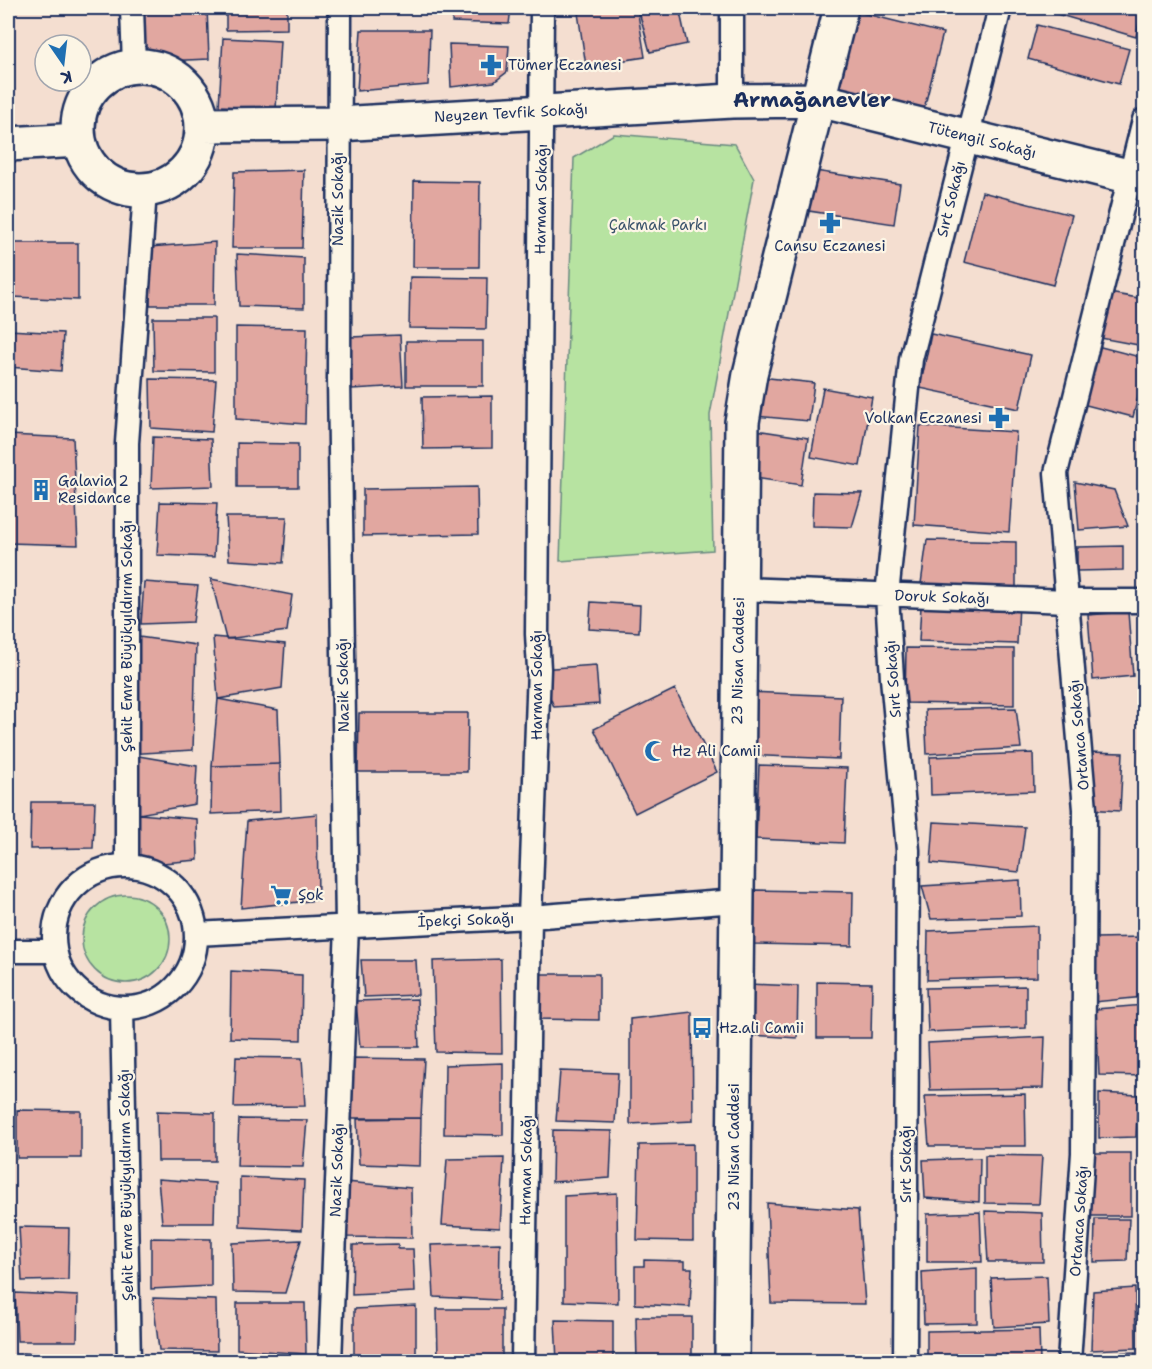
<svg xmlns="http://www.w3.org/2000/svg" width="1152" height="1369" font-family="'Shantell Sans',sans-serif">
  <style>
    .green { fill: #b7e3a1; stroke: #698980; stroke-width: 1.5 }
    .building { fill: #e1a7a0; stroke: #1b2f5e; stroke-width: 1.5 }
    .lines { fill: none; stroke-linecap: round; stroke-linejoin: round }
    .street-casing { stroke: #1b2f5e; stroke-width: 27 }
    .secondary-casing { stroke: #1b2f5e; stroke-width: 38 }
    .street { stroke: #fcf5e5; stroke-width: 22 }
    .secondary { stroke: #fcf5e5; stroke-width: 33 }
    .labels { text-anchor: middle; stroke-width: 4.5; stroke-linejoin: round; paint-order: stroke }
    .poi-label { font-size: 15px; fill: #1b2f5e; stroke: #fcf5e5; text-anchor: start }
    .street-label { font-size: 15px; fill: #1b2f5e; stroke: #fcf5e5 }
    .park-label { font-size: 15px; fill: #3a536b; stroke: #fcf5e5 }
    .district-label { font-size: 21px; font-weight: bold; fill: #1b2f5e; stroke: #fcf5e5 }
  </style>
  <rect width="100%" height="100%" fill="#f4ded0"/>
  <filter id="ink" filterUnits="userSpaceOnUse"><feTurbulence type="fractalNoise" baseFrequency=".0167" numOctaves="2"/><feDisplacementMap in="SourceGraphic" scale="12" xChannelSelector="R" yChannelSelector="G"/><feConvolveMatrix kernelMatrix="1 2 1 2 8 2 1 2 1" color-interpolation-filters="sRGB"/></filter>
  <g filter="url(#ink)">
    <path class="green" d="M614 134 735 144 754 179 710 415 713 550 560 561 574 158Z
      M82 939a44 44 0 1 1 88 0a44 44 0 1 1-88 0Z"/>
    <path class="building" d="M139 8H207L209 59 141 62Z
      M226 8H287V29L226 30Z
      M453 8H511L509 24 452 22Z
      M615 8H637L645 57 586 66 578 13Z
      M638 8H679L687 44 650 52Z
      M1044 8H1142L1136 37 1043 10Z
      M854 11 943 33 924 109 831 85Z
      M1037 25 1129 49 1119 84 1028 59Z
      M361 30H430L428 85 357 91Z
      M223 38 280 41 276 109 219 106Z
      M449 44 509 46 507 72 494 82 451 87Z
      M304 170 302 248H232L234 172Z
      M815 171 900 184 894 224 809 211Z
      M414 181 480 182 479 267H413Z
      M982 192 1072 215 1053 285 964 262Z
      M215 242 214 305H150L149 247Z
      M13 243H78V300L13 297Z
      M237 254 304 258V308L239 306Z
      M410 277 487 278 486 329 409 328Z
      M1103 292 1144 299V346L1095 337Z
      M153 318H214V372L154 371Z
      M236 327 307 328 305 424 236 419Z
      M8 330 63 333 61 371 8 367Z
      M931 334 1031 355 1019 409 920 388Z
      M400 335 403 386 352 389 351 337Z
      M406 341H483V386H406Z
      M1097 346 1144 358V373L1133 417 1082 404Z
      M760 377 814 383 809 421 755 416Z
      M150 379 216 380 212 432 151 428Z
      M823 388 872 397 860 466 811 457Z
      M492 396V448L423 449 422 397Z
      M920 426 1016 432 1009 532 914 525Z
      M756 430 808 438 801 485 749 477Z
      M8 435 73 438 78 545 8 543Z
      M153 437 211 439 213 486 151 488Z
      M237 443 298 444V487H237Z
      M1075 482 1114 490 1128 526 1079 530Z
      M477 487 478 534 363 536V489Z
      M813 492 862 493 852 527 812 526Z
      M160 502 217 503 214 557 157 555Z
      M226 517H287L283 563 229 560Z
      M1142 531 1144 532V579Z
      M927 540 1016 542V590L920 591Z
      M1123 546V570L1077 571V547Z
      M211 579 292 595 287 631 226 639Z
      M144 582 198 586 193 622 141 624Z
      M591 602 640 605 639 632 589 629Z
      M1019 604 1017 644 919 641 921 606Z
      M1128 612 1133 676 1093 680 1088 615Z
      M1140 621H1144V673H1142Z
      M139 637 196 645 193 750 127 754Z
      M213 637 285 644 282 688 218 699Z
      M906 648 1014 649V705L905 703Z
      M596 665 599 704 554 707 539 669Z
      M675 689 717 772 635 813 594 729Z
      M747 692 841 696 839 759 745 755Z
      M218 699 278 710 280 764 212 766Z
      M1016 708 1021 748 927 754 925 710Z
      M359 713H468L467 772H358Z
      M1088 752 1123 753 1120 811 1085 809Z
      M1033 753 1034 791 931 795 930 757Z
      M127 754 197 766 195 804 139 814Z
      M1142 761H1144V808H1143Z
      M280 764 281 811 211 814 212 766Z
      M759 765 847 768 844 843 756 839Z
      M31 802H95L93 848 30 849Z
      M139 814 197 819 198 860 127 866Z
      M317 814 318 900 241 908 247 821Z
      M934 822 1025 827 1019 872 931 863Z
      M1020 880 1021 916 931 919 922 886Z
      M755 890 853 892 852 946 754 944Z
      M1037 926V977L927 980 928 931Z
      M1143 937 1144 997 1094 1002 1095 938Z
      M501 959 502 1053 436 1052 433 961Z
      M361 960H416L418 995 364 997Z
      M231 971 302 975 301 1040 230 1038Z
      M535 974H599V1020L534 1019Z
      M817 982 872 983 871 1038H817Z
      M747 984 798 986 797 1038 750 1035Z
      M1026 986V1028L928 1032 926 988Z
      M417 999 419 1047H360L356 1001Z
      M1144 1005V1076L1099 1075 1096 1009Z
      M692 1012 693 1121 630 1124V1019Z
      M1045 1037 1043 1088 930 1090 928 1043Z
      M236 1057 302 1058 305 1106 234 1107Z
      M349 1058 424 1059 421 1118H351Z
      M503 1063V1135L444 1134 445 1065Z
      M560 1071 618 1073 615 1123 556 1121Z
      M1099 1093 1138 1095 1136 1137 1099 1138Z
      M1025 1094 1026 1146H929L925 1096Z
      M17 1110 81 1111V1158H17Z
      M157 1111 215 1113V1161H158Z
      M421 1118 420 1166 359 1164 357 1119Z
      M239 1119 307 1120 303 1167 237 1166Z
      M553 1130 612 1131 610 1178 552 1182Z
      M693 1144V1241L637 1240 639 1145Z
      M1084 1153H1131V1216H1084Z
      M985 1155 1042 1156 1039 1204 985 1203Z
      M504 1158 500 1228 442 1225 447 1159Z
      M980 1158 979 1202 925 1198 923 1160Z
      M240 1177 304 1180 302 1230 240 1227Z
      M158 1179 215 1183 214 1223H162Z
      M346 1182 411 1188 412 1238 347 1237Z
      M617 1193 618 1303 564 1301V1196Z
      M767 1203 858 1210 865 1304 771 1303Z
      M985 1211 1042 1213 1043 1262H988Z
      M980 1212 982 1262H927V1214Z
      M1095 1219H1129L1127 1261 1094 1262Z
      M19 1227 69 1228 68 1280 22 1281Z
      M151 1238 211 1239V1286L151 1289Z
      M301 1240 285 1293 233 1292 232 1243Z
      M500 1243 499 1300 434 1297 431 1245Z
      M398 1244V1249H413L415 1292 352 1295 353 1245Z
      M644 1260 685 1261V1268H692L690 1307 635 1304V1266H644Z
      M977 1268V1323L924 1324 922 1272Z
      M1047 1276 1049 1324 994 1327 991 1278Z
      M1135 1288 1136 1348 1091 1350 1093 1291Z
      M15 1293 78 1296 77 1341H17Z
      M153 1298 216 1300 217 1351 159 1350Z
      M237 1303H305L306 1354 237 1349Z
      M416 1306V1359H354V1309Z
      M437 1309H502V1361L438 1360Z
      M636 1317H692V1362H637Z
      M555 1320 613 1321V1362H557Z
      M1039 1329 1040 1362H927V1331Z
      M1135 1352V1362H1089V1354Z
      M22 1353 82 1356V1362H21Z"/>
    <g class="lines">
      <defs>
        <path id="street" d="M132 8 134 66
          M732 8V101
          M739 589 1068 601H1144
          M127 866V443L145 191
          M54 937a71 71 0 1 1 142 0a71 71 0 1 1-142 0Z
          M196 934 530 917 736 901
          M8 951H55
          M122 1008 129 1362
          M330 1362 347 925 339 379 340 8
          M523 1362 530 917 539 669 537 634 542 8
          M905 1362 908 850 892 678 887 595 911 359 1000 8
          M1069 1362 1083 1153 1085 809 1056 473 1144 120"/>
        <path id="secondary" d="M78 128a62 62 0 1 1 124 0a62 62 0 1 1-124 0Z
          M203 125 338 124 732 101 819 100 1144 180
          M8 144 79 140
          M732 1362 742 422 750 374 841 8"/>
      </defs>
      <use href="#street" class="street-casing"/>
      <use href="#secondary" class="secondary-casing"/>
      <use href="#street" class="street"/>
      <use href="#secondary" class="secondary"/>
    </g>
  </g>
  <defs>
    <symbol id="pharmacy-bare" viewBox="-9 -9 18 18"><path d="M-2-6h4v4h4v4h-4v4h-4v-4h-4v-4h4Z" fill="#1f6fb2" stroke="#fcf5e5" stroke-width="2.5" paint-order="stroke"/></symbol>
    <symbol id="building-bare" viewBox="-9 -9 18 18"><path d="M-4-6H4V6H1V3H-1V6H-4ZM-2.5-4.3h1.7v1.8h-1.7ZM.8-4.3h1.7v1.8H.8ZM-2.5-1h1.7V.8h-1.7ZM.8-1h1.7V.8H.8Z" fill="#1f6fb2" stroke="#fcf5e5" stroke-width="2.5" paint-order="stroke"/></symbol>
    <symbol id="mosque-bare" viewBox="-9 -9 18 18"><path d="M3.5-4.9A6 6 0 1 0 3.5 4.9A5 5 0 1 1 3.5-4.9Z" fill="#1f6fb2" stroke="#fcf5e5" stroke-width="2.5" paint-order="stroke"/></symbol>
    <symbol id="supermarket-bare" viewBox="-9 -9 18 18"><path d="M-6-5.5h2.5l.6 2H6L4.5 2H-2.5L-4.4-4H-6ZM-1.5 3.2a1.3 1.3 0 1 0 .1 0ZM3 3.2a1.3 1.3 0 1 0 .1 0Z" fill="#1f6fb2" stroke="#fcf5e5" stroke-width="2.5" paint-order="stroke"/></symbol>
    <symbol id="bus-bare" viewBox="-9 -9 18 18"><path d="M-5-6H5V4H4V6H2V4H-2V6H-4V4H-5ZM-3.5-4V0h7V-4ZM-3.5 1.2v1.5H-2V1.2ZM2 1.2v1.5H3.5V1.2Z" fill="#1f6fb2" stroke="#fcf5e5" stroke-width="2.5" paint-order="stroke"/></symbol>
  </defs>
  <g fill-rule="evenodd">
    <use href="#pharmacy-bare" x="476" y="50" width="30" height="30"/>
    <use href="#pharmacy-bare" x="815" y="208" width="30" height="30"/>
    <use href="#pharmacy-bare" x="984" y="403" width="30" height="30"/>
    <use href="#building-bare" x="26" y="475" width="30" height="30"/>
    <use href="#mosque-bare" x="640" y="736" width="30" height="30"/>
    <use href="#supermarket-bare" x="266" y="880" width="30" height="30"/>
    <use href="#bus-bare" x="687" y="1013" width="30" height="30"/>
  </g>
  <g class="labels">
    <g class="poi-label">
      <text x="508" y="70">Tümer Eczanesi</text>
      <text x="830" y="251" text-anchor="middle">Cansu Eczanesi</text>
      <text x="982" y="423" text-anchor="end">Volkan Eczanesi</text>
      <text x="58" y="486">Galavia 2<tspan x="58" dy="17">Residance</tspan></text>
      <text x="672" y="756">Hz Ali Camii</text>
      <text x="298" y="900">Şok</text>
      <text x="719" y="1033">Hz.ali Camii</text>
    </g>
    <g class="street-label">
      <text transform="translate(511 113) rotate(-3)" y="5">Neyzen Tevfik Sokağı</text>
      <text transform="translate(982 140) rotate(14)" y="5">Tütengil Sokağı</text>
      <text transform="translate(338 199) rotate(-90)" y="5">Nazik Sokağı</text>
      <text transform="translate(541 199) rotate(-89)" y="5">Harman Sokağı</text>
      <text transform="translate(951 199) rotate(-76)" y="5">Sırt Sokağı</text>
      <text transform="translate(942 597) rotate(2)" y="5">Doruk Sokağı</text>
      <text transform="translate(127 636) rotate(-90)" y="5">Şehit Emre Büyükyıldırım Sokağı</text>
      <text transform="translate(738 661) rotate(-89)" y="5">23 Nisan Caddesi</text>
      <text transform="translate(893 679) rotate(-94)" y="5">Sırt Sokağı</text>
      <text transform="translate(343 685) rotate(-91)" y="5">Nazik Sokağı</text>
      <text transform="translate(537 685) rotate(-90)" y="5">Harman Sokağı</text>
      <text transform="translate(1079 735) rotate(-95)" y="5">Ortanca Sokağı</text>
      <text transform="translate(466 920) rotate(-2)" y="5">İpekçi Sokağı</text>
      <text transform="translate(734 1147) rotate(-90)" y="5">23 Nisan Caddesi</text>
      <text transform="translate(906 1164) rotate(-90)" y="5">Sırt Sokağı</text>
      <text transform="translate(337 1170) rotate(-88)" y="5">Nazik Sokağı</text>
      <text transform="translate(526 1170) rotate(-89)" y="5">Harman Sokağı</text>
      <text transform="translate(126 1185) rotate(-91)" y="5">Şehit Emre Büyükyıldırım Sokağı</text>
      <text transform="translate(1079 1221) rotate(-86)" y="5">Ortanca Sokağı</text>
    </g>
    <g class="park-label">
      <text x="658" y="230">Çakmak Parkı</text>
    </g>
    <g class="district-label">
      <text x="812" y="107">Armağanevler</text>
    </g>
  </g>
  <rect width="1152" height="1369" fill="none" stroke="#fcf5e5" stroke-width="30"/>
  <rect x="15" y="15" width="1122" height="1339" fill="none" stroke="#1b2f5e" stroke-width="2" filter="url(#ink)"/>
  <g transform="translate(63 63) rotate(166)"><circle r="28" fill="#fcf5e5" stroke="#a2a6af" stroke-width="1.5"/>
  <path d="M0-4.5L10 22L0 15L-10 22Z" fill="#1f6fb2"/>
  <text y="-9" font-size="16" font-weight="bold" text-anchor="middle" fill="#1b2f5e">K</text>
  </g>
</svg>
